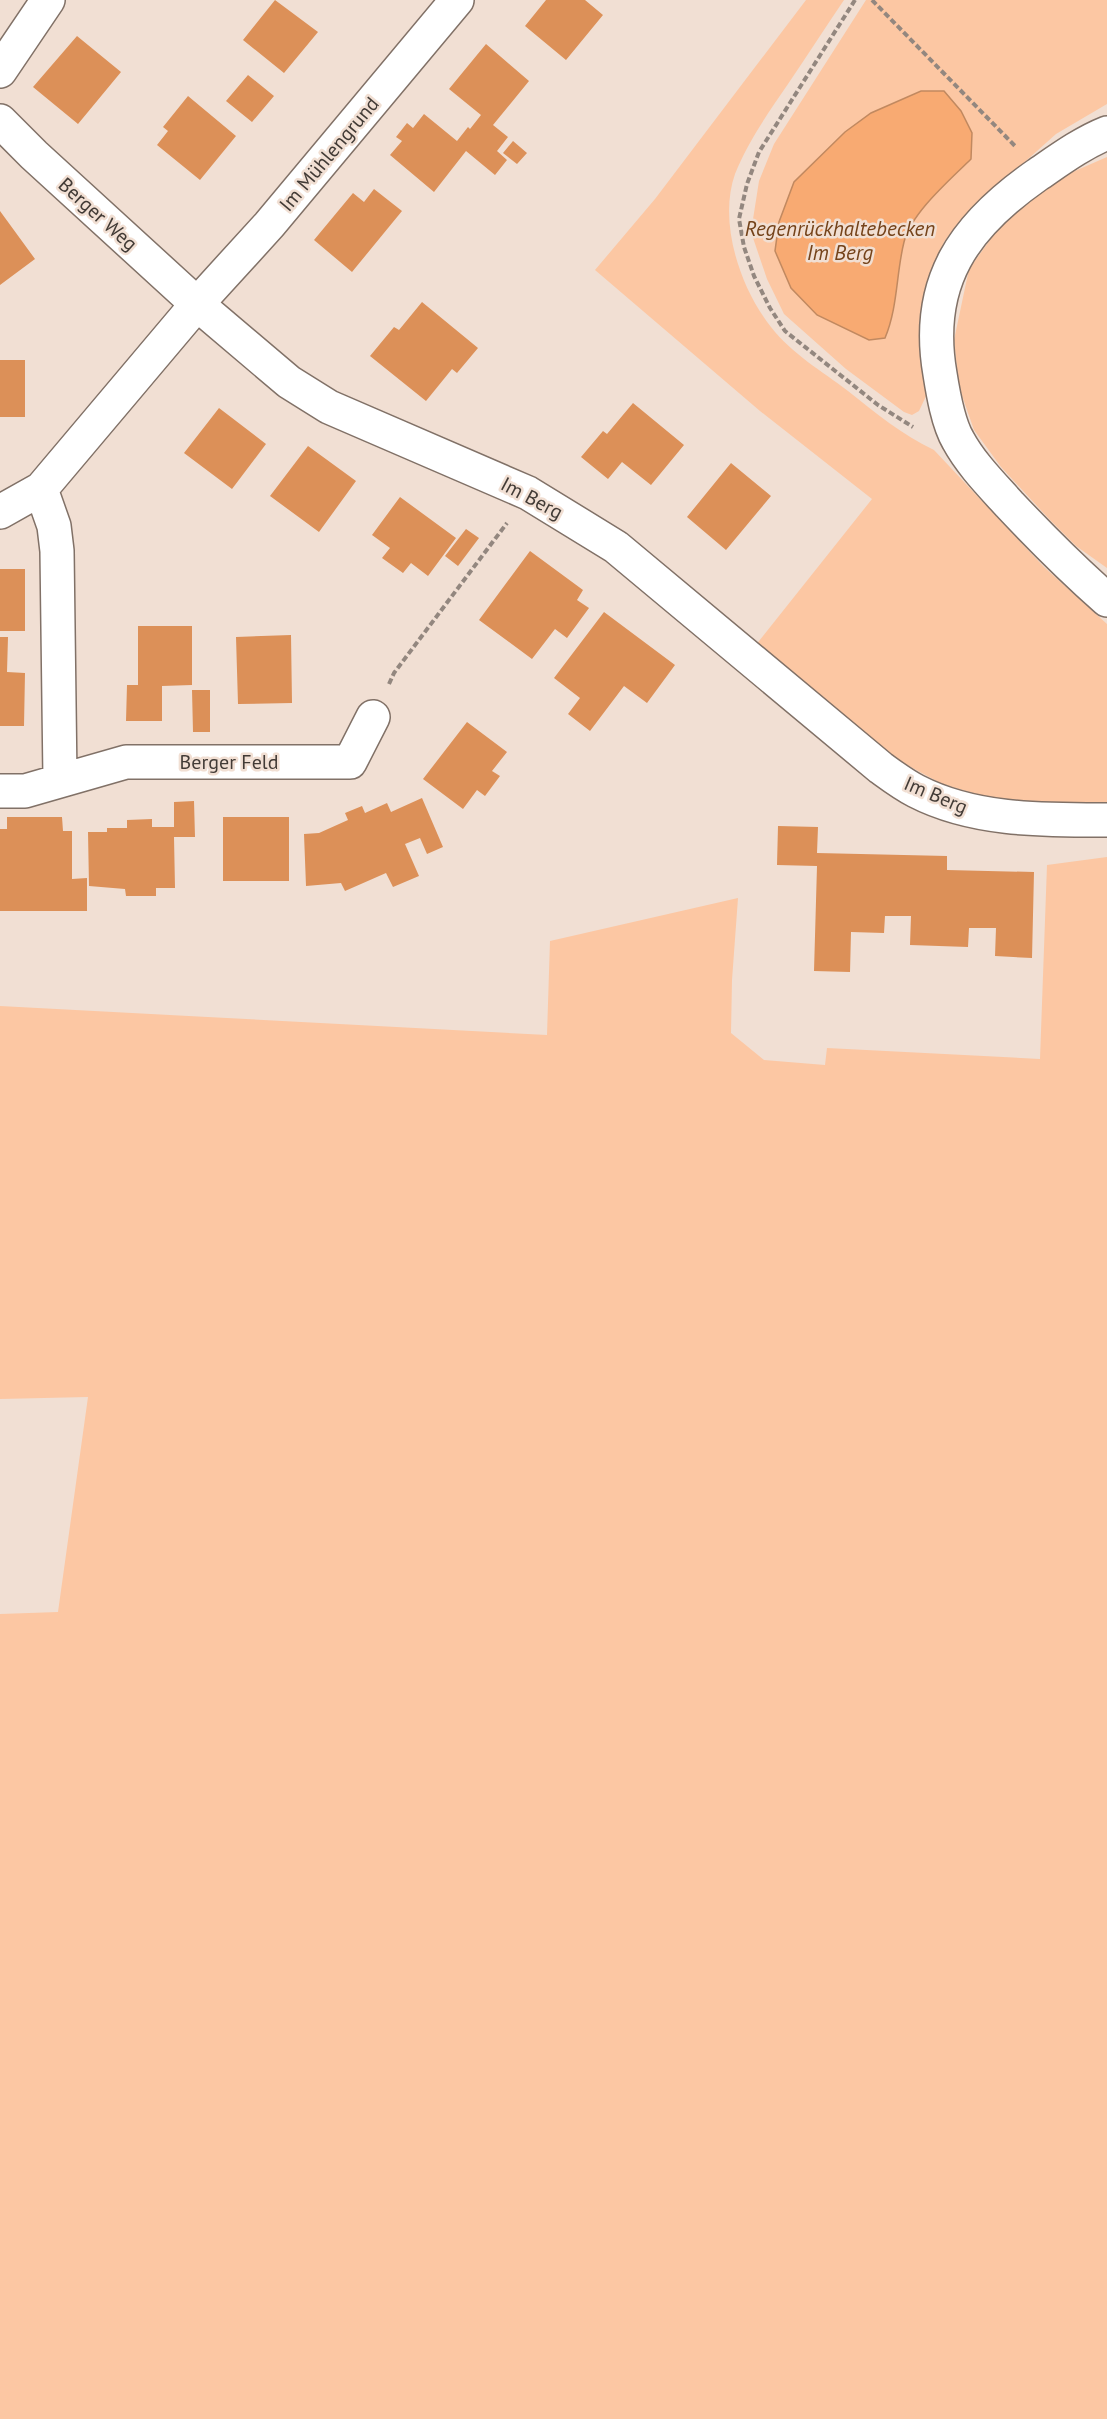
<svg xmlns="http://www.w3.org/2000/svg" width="1107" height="2419" font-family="'PT Sans',sans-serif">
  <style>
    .green { fill: #fcc7a3 }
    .water { fill: #f8aa72; stroke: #c18960; stroke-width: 1.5 }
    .building { fill: #dc9058 }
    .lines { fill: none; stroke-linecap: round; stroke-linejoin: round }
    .minor-casing { stroke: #817167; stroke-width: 36 }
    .path { stroke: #93877f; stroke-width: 4; stroke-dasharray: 6 3; stroke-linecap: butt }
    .minor { stroke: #fff; stroke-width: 33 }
    .labels { text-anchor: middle; stroke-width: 5; stroke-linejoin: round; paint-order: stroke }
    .street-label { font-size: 20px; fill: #423b36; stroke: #f1dfd3 }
    .water-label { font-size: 21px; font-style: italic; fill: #75431a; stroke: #f1dfd3 }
  </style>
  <rect width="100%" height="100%" fill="#f1dfd3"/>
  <path class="green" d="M806 0H844C825 28 807 56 788 84 769 112 748 141 735 174 718 222 740 288 771 327 792 354 822 371 848 391 876 413 902 435 934 450L1044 567 1107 624V806H1048L993 799 942 784 896 759 757 650 736 670 872 499 760 411 595 270 655 199Z
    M866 0H1107V104L1056 134 961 219 944 242 925 301 922 364 928 392 919 411 912 415 904 412 846 369 784 314 767 279 751 232 759 181 774 144Z
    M1107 157V568L1076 546 1050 520 1001 467 974 430 959 387 954 340 969 269 995 233 1030 199 1068 174Z
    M1107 857V2419H0V1614L58 1612 88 1397 0 1399V1006L547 1035 550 941 738 898 732 980 731 1033 764 1060 825 1065 827 1048 1040 1059 1047 865Z"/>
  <path class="water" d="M921 91H944L961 111 972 133 971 159C951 179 911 213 904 242 896 274 898 307 885 338L869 340 817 315 791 288 775 251 779 222 794 182 845 132 871 113Z"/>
  <path class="building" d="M275 0 318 32 284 73 243 40Z
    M546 0H585L603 15 566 60 525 26Z
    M77 36 121 72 78 124 33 87Z
    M486 44 529 81 493 125 508 137 497 151 507 160 495 175 466 151 434 192 390 155 402 141 396 137 407 123 413 128 424 114 457 141 468 127 470 129 481 115 449 89Z
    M248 75 274 96 252 122 226 101Z
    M188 96 236 136 200 180 157 145 168 131 163 127Z
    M513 141 527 153 517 164 503 153Z
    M374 189 402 211 352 272 314 240 353 193 364 202Z
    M0 211 35 259 0 285Z
    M422 302 478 348 457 373 452 369 426 401 370 356 394 327 399 330Z
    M0 360H25V417H0Z
    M633 403 684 445 651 485 622 462 608 479 581 457 603 431 607 434Z
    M219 408 266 444 232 489 184 453Z
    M308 446 356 481 319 532 270 496Z
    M731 463 771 496 726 550 687 517Z
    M400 497 456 538 428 576 411 563 403 573 382 558 390 548 372 535Z
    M466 529 479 538 458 566 445 556Z
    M530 551 583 590 577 600 589 608 567 638 555 629 532 659 479 620Z
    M0 569H25V631H0Z
    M604 612 675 665 647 703 624 686 590 731 568 714 580 698 554 678Z
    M138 626H192V685L162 686V721H126L127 685H138Z
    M291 635 292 703 238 704 236 637Z
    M0 637H8L7 672 25 673 24 726H0Z
    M192 690H210V732H193Z
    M467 722 507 752 492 771 500 776 485 796 477 790 463 809 423 779Z
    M422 798 443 847 427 854 420 838 405 844 419 876 393 887 386 873 345 891 341 883 306 886 304 834 319 833 348 820 345 813 362 806 365 813 387 803 391 812Z
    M194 801 195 837H174L175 888H156V896H126L125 889 89 886 88 832H107V828H127V820L152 819V827H174V802Z
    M7 817H62L63 831H72V879L87 878V911H0V829H7Z
    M223 817H289V881H223Z
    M778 826 818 827 817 853 947 856V870L1034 872 1032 958 995 956 996 928H969L968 947 910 945 911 916H885L884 933 851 932 850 972 814 971 817 866 777 865Z"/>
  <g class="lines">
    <defs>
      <path id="minor" d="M0 71 48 0
        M0 121 34 155 197 304 289 382 329 407 528 493 616 547 881 768C892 776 904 785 916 791 974 821 1043 820 1107 820
        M1107 133C1082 143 1059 160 1037 175 964 226 924 282 940 374 943 393 948 423 958 440 971 464 991 484 1009 504 1041 538 1072 569 1107 600
        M41 489 54 526 57 551 60 779
        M0 512 41 489 197 304 269 225 457 0
        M0 791H25L126 762H350L373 717"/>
    </defs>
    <use href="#minor" class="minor-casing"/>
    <path class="path" d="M855 0 759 152 747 184 739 219 744 247 754 276 770 308 785 331 878 405 913 427
      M872 0 1015 146
      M389 684 394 673 507 523"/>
    <use href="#minor" class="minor"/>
  </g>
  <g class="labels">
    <g class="street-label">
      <text transform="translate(329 154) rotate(-50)" y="7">Im Mühlengrund</text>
      <text transform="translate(98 214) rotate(42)" y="7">Berger Weg</text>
      <text transform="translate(532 498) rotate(28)" y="7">Im Berg</text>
      <text x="229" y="769">Berger Feld</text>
      <text transform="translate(936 795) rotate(23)" y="7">Im Berg</text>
    </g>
    <g class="water-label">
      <text x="840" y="236">Regenrückhaltebecken<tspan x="840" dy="24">Im Berg</tspan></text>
    </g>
  </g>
</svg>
